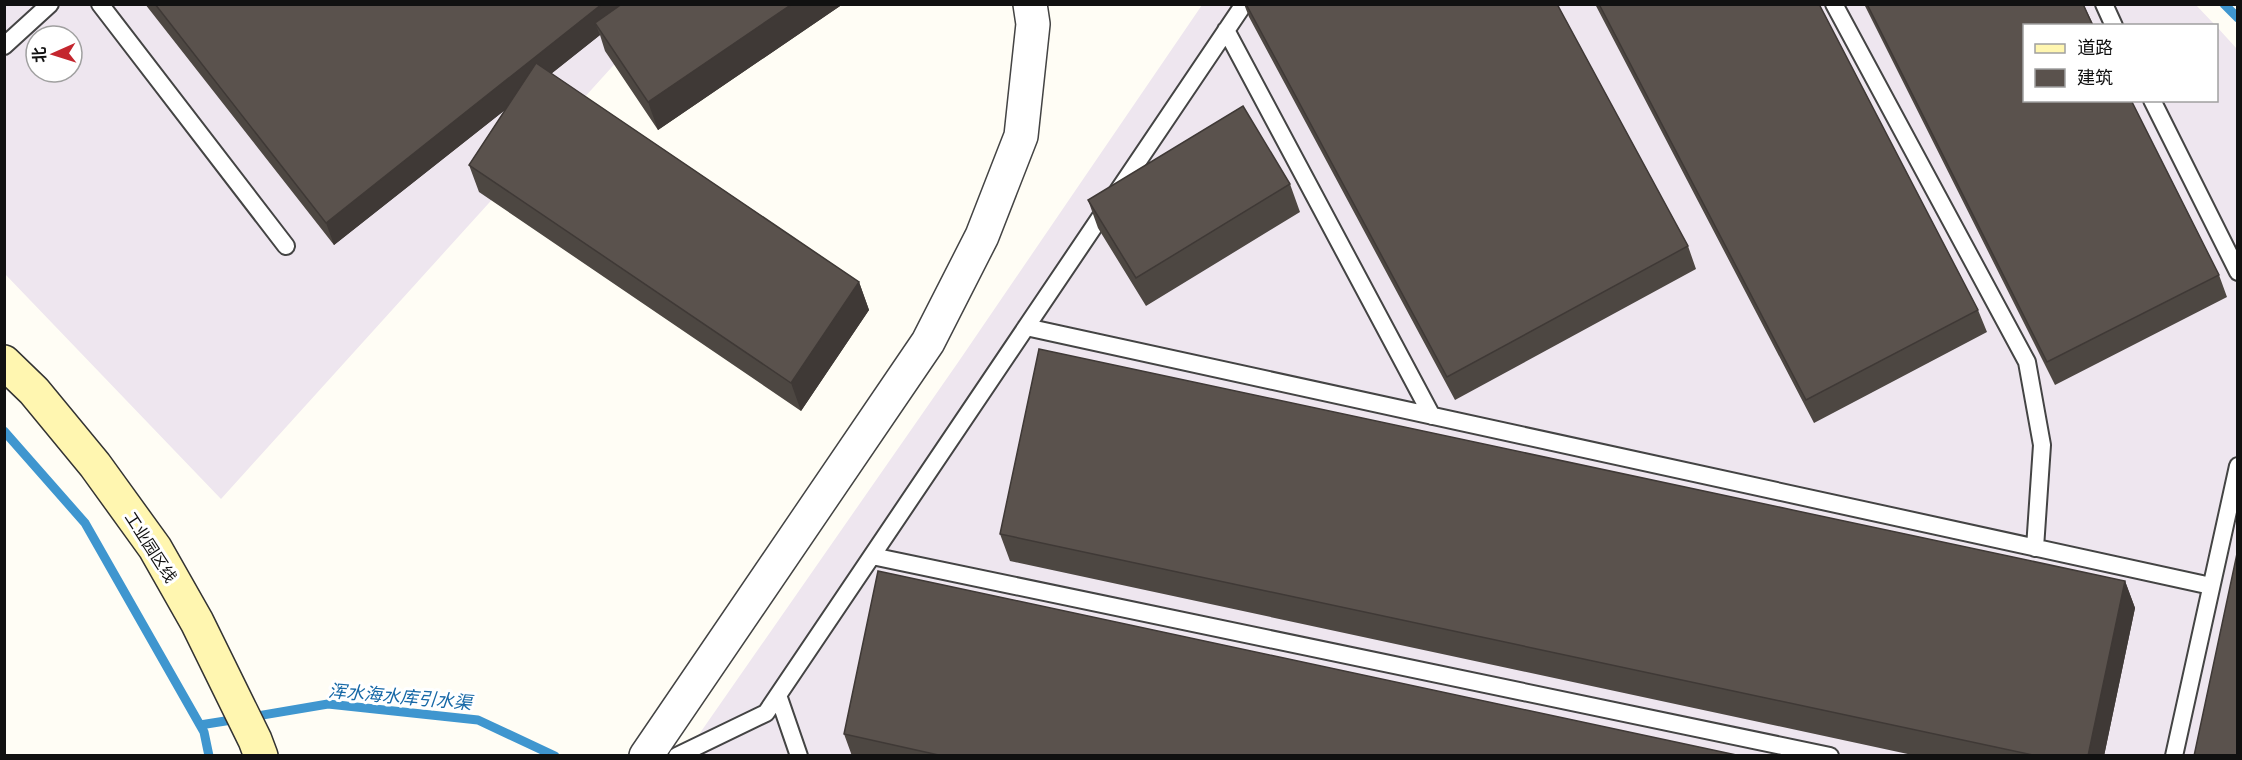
<svg xmlns="http://www.w3.org/2000/svg" width="2242" height="760" font-family="'IBM Plex Serif','Noto Sans SC',serif">
  <style>
    .industrial { fill: #eee6ef; fill-rule: evenodd }
    .lines { fill: none; stroke-linecap: round; stroke-linejoin: round }
    .stream { stroke: #3f96cf; stroke-width: 9 }
    .lane-casing { stroke: #444; stroke-width: 20 }
    .street-casing { stroke: #444; stroke-width: 36 }
    .secondary-casing { stroke: #333; stroke-width: 36 }
    .lane { stroke: #fff; stroke-width: 16 }
    .street { stroke: #fff; stroke-width: 33 }
    .secondary { stroke: #fff6b0; stroke-width: 33 }
    .wall { fill: #4d4742 }
    .shaded-wall { fill: #3f3936 }
    .building { fill: #5a524d; stroke: #3f3936; stroke-width: 1.5 }
    .labels { text-anchor: middle; stroke-width: 6; stroke-linejoin: round; paint-order: stroke }
    .street-label { font-size: 16px; fill: #111; stroke: #fff }
    .water-label { font-size: 18px; font-style: italic; fill: #1768a6; stroke: #fff }
  </style>
  <rect width="100%" height="100%" fill="#fffdf5"/>
  <path class="industrial" d="M2195 4 2215 25 2024 26V100H2216L2217 27 2237 49V755L684 756 959 361 1202 5Z
    M5 5H693L621 57 221 499 5 274ZM36 36H72V72H36Z"/>
  <g class="lines">
    <path class="stream" d="M2224 4 2238 18
      M4 431 85 523 200 725 238 719
      M251 717 328 704 478 720 555 756
      M200 725 204 732 209 756"/>
    <defs>
      <path id="lane" d="M100 4 286 246
        M1834 4 2027 362 2042 445 2035 548
        M2104 4 2114 26
        M1226 30 1432 416
        M4 46 50 4
        M2152 100 2238 272
        M1026 327 2211 586
        M872 556 1830 756
        M778 695 799 756
        M677 756 766 713 1244 4
        M2174 756 2238 466"/>
      <path id="street" d="M646 756 928 342 982 236 1021 136 1033 24 1030 4"/>
      <path id="secondary" d="M4 362 34 391 95 465 155 548 197 622 255 740 261 756"/>
    </defs>
    <use href="#lane" class="lane-casing"/>
    <use href="#street" class="street-casing"/>
    <use href="#secondary" class="secondary-casing"/>
    <use href="#lane" class="lane"/>
    <use href="#street" class="street"/>
    <use href="#secondary" class="secondary"/>
  </g>
  <path class="wall" d="M145 4H843L658 130 605 51 600 35 551 74 859 282 869 310 801 411 479 192 469 165 505 110 334 245Z
    M1244 4H1557L1688 246 1696 269 1455 400 1249 17Z
    M1595 4H1819L1978 310 1987 332 1814 423Z
    M1864 4H2083L2219 275 2227 297 2055 385Z
    M1290 184 1300 212 1146 306 1098 228 1088 200Z
    M1000 534 2125 581 2135 608 2104 756H1917L1010 561Z
    M844 734 1741 756H852Z"/>
  <path class="shaded-wall" d="M602 4H639L595 23 600 35 334 245 326 223Z
    M792 4H843L658 130 648 102Z
    M859 282 869 310 801 411 791 383Z
    M2125 581 2135 608 2104 756H2088Z"/>
  <path class="building" d="M155 4H602L326 223Z
    M622 4H792L648 102 595 23Z
    M1246 4H1557L1688 246 1447 377Z
    M1599 4H1819L1978 310 1806 400Z
    M1867 4H2083L2093 26H2025V100H2131L2219 275 2047 362Z
    M536 63 859 282 791 383 469 165Z
    M1243 106 1290 184 1136 278 1088 200Z
    M1039 349 2125 581 2088 756H2037L1000 534Z
    M2238 549V756H2194Z
    M878 571 1741 756H943L844 734Z"/>
  <g class="labels">
    <g class="street-label">
      <text transform="translate(151 547) rotate(57)" y="6">工业园区线</text>
    </g>
    <g class="water-label">
      <text transform="translate(400 697) rotate(5)" y="6">浑水海水库引水渠</text>
    </g>
  </g>
  <rect width="2242" height="760" fill="none" stroke="#111111" stroke-width="12"/>
  <rect x="2023" y="24" width="195" height="78" fill="#ffffff" stroke="#a0a0a0" stroke-width="1.5"/>
  <rect x="2035" y="44" width="30" height="9" fill="#fff6b0" stroke="#a0a0a0" stroke-width="1.5"/>
  <text x="2077" y="54" font-size="18" fill="#111111">道路</text>
  <rect x="2035" y="69" width="30" height="18" fill="#5a524d" stroke="#a0a0a0" stroke-width="1.5"/>
  <text x="2077" y="84" font-size="18" fill="#111111">建筑</text>
  <g transform="translate(54 54) rotate(267)"><circle r="28" fill="#ffffff" stroke="#a0a0a0" stroke-width="1.5"/>
  <path d="M0-4.5L10 22L0 15L-10 22Z" fill="#c4262e"/>
  <text y="-9" font-size="16" font-weight="bold" text-anchor="middle" fill="#111111">北</text>
  </g>
</svg>
